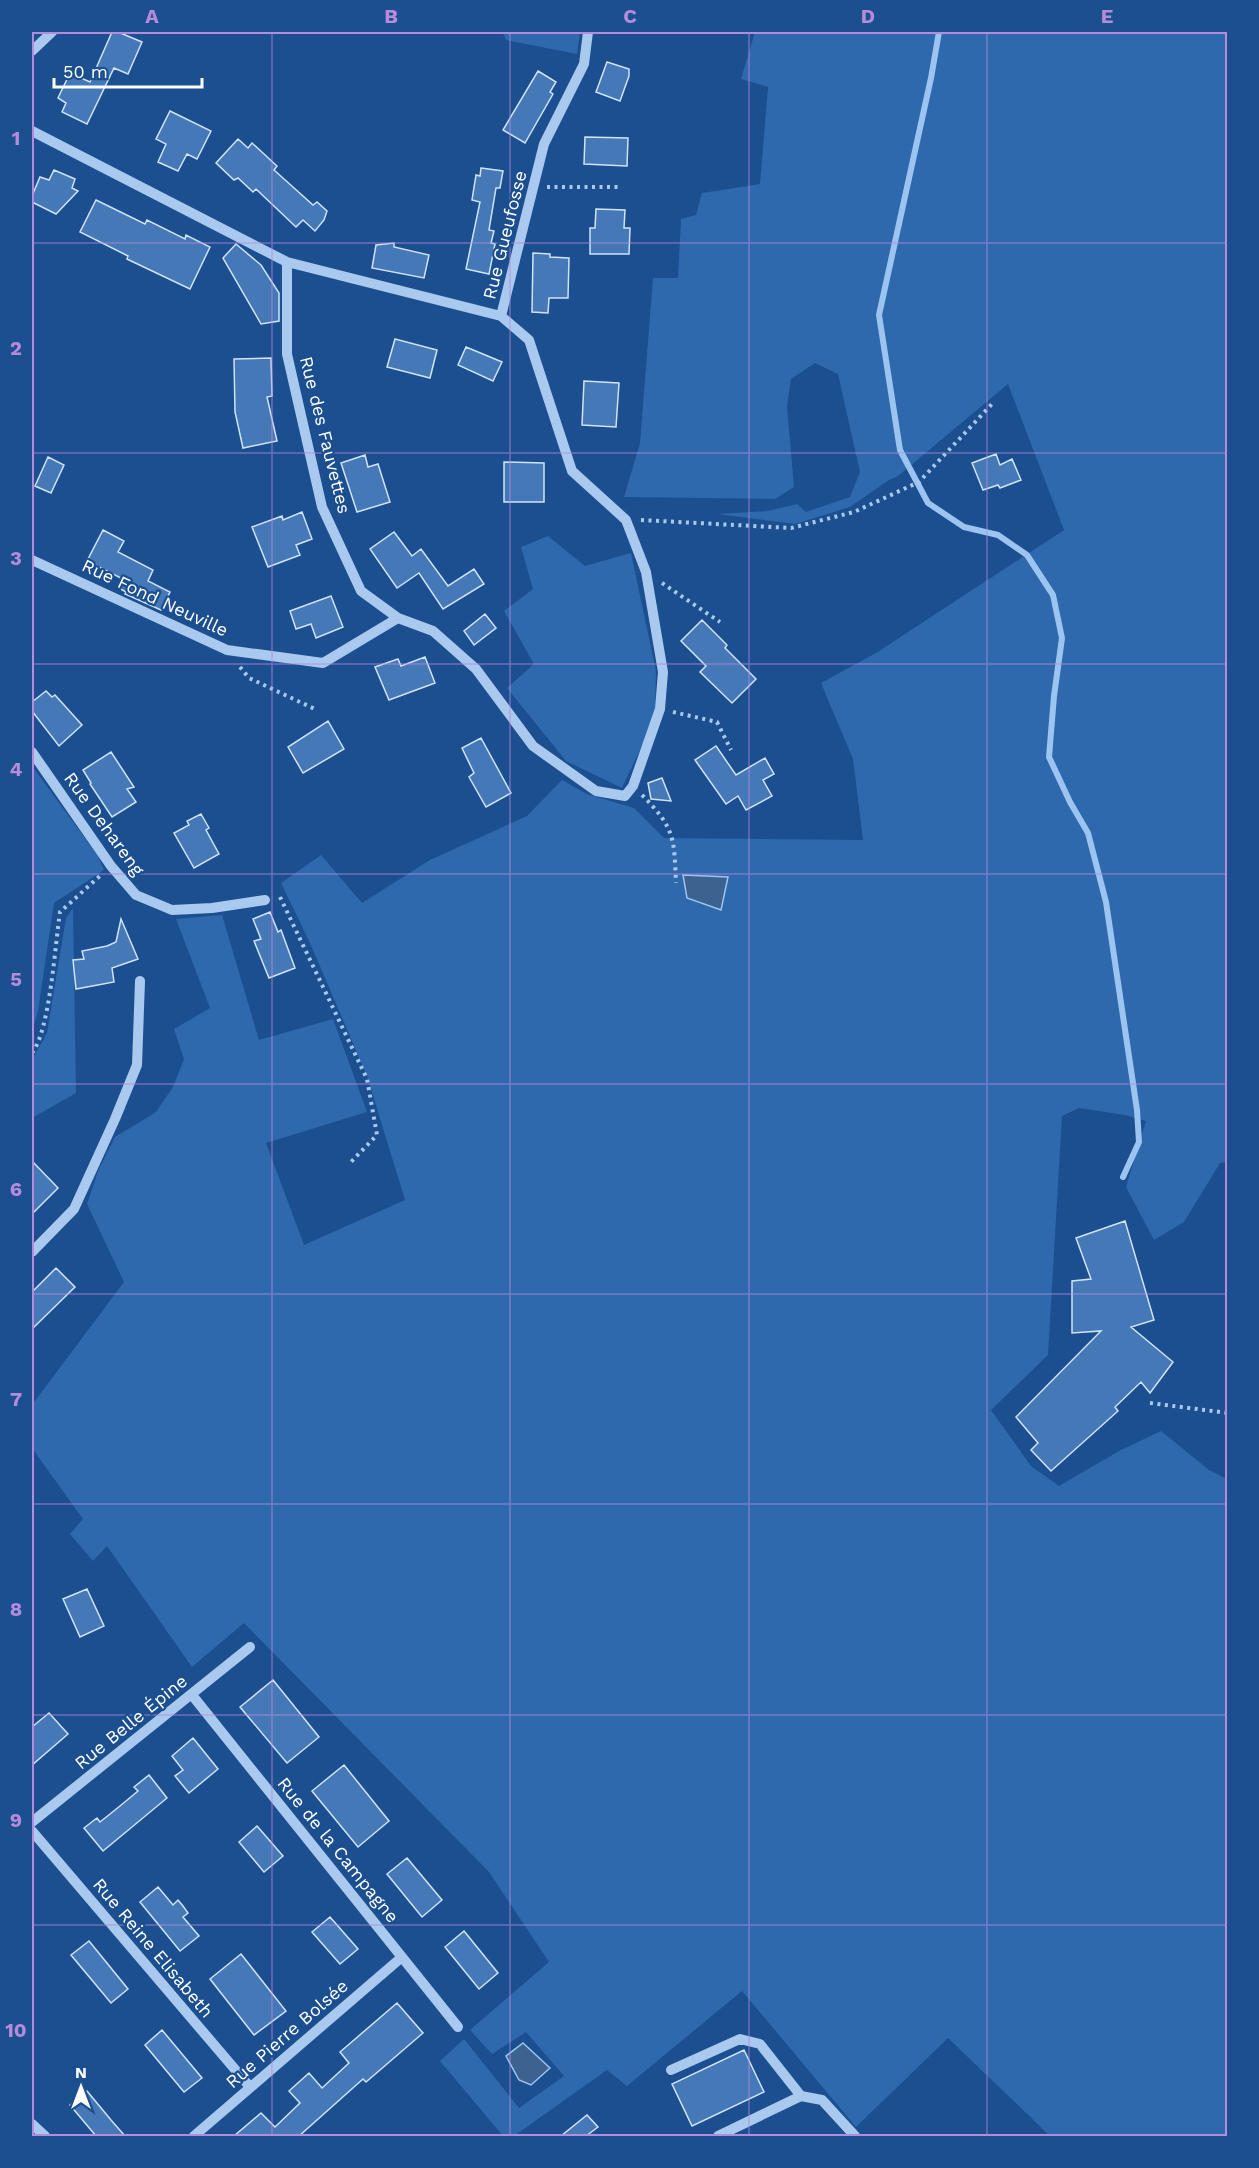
<svg xmlns="http://www.w3.org/2000/svg" width="1259" height="2168" font-family="'Work Sans',sans-serif">
  <style>
    .green { fill: #2e69ad }
    .water { fill: #3c6290; stroke: #9cc4f0; stroke-width: 1.5 }
    .lines { fill: none; stroke-linecap: round; stroke-linejoin: round }
    .stream { stroke: #9cc4f0; stroke-width: 6 }
    .building { fill: #4478b7; stroke: #cfe3fa; stroke-width: 1.5 }
    .path { stroke: #a9c9ee; stroke-width: 4; stroke-dasharray: 3 4.5; stroke-linecap: butt }
    .minor { stroke: #a9c9ee; stroke-width: 10 }
    .grid { fill: none; stroke: #b68bdc; stroke-width: 1.5; stroke-opacity: 0.55 }
    .labels { text-anchor: middle; stroke-width: 4.5; stroke-linejoin: round; paint-order: stroke }
    .street-label { font-size: 18px; fill: #fff; stroke: #1b4f8f }
    .neatline { fill: none; stroke: #b68bdc; stroke-width: 2 }
    .grid-label { font-size: 20px; text-anchor: middle; font-weight: bold; fill: #b68bdc }
  </style>
  <rect width="100%" height="100%" fill="#1b4f8f"/>
  <path class="green" d="M503 32H580L577 54 506 40Z
    M755 32H1227V1162L1220 1163 1184 1222 1154 1240 1126 1187 1146 1121 1125 1115 1079 1108 1062 1116 1048 1355 991 1410 1031 1466 1059 1486 1119 1451 1161 1431 1209 1470 1227 1479V2136H1050L948 2038 856 2127 742 1991 627 2086 607 2070 514 2136H503L440 2061 464 2039 519 2108 564 2076 526 2032 492 2054 470 2030 549 1962 489 1872 244 1623 192 1667 107 1546 93 1561 70 1534 83 1519 32 1448V1405L124 1282 87 1204 98 1171 115 1137 156 1112 173 1087 184 1059 174 1029 210 1008 176 919 222 915 259 1040 333 1019 367 1112 266 1143 304 1245 405 1200 367 1076 310 943 281 883 321 855 362 903 430 860 527 816 562 780 587 794 634 808 664 838 863 840 853 759 821 683 876 653 1064 530 1008 384 898 476 889 480 850 507 795 524 717 514 768 511 797 504 806 512 850 497 860 472 838 374 815 363 791 379 787 406 794 487 775 499 624 497 640 443 653 278H678L681 219 696 215 702 193 760 184 768 87 741 79Z
    M548 536 585 566 631 553 656 671 655 718 622 788 566 761 507 688 534 664 504 611 533 589 521 547Z
    M32 766 98 856 104 870 54 903 38 1011 32 1032Z
    M73 908 76 1093 32 1118V1060L47 1033 66 918Z"/>
  <path class="water" d="M683 875 728 877 721 910 687 898Z
    M523 2043 550 2068 531 2085 519 2080 506 2056Z"/>
  <g class="lines">
    <path class="stream" d="M939 32 931 78 879 315 900 450 928 503 964 527 998 535 1027 555 1053 595 1062 638 1054 696 1049 757 1070 802 1088 833 1106 902 1137 1110 1139 1142 1123 1177"/>
  </g>
  <path class="building" d="M112 32H118L142 42 128 74 114 68 87 124 62 112 66 103 58 98 70 73 90 82Z
    M607 62 629 69V76L620 101 596 92Z
    M538 71 556 82 550 92 553 94 525 143 503 130Z
    M170 111 211 131 197 159 187 154 178 171 158 162 166 144 156 139Z
    M585 137 628 138 627 166 584 164Z
    M238 139 248 148 252 143 277 166 274 170 313 205 317 202 327 211 324 220 315 231 303 220 296 227 256 189 253 192 238 178 234 180 216 163Z
    M481 168 503 171 500 188H496L489 230 494 231 491 243 495 244 489 274 466 269 480 202 472 200 476 175 480 176Z
    M54 170 75 179 72 188 78 191 56 214 32 202V196L40 177 49 180Z
    M96 200 145 224 147 220 185 239 186 235 210 247 190 289 127 259 128 256 80 232Z
    M596 209 625 210 624 228H630L629 254H590V228H595Z
    M394 243V247L429 255 424 278 372 268 376 245Z
    M236 244 261 265 279 293V321L261 324 223 258Z
    M533 253 550 254V257L569 258 568 298H549L548 313 532 312Z
    M395 339 437 350 430 378 387 367Z
    M466 347 502 362 493 381 458 365Z
    M271 358 272 396 267 397 277 441 243 448 235 412 234 359Z
    M584 381 619 383 616 427 582 425Z
    M996 454 1000 465 1012 459 1021 480 1000 488 998 485 983 490 972 463Z
    M365 455 368 467 378 464 390 502 357 512 341 463Z
    M48 457 64 465 51 493 35 486Z
    M504 462 544 463V502H504Z
    M302 512 312 539 296 545 300 555 268 567 252 527 282 516 283 520Z
    M103 530 124 541 118 552 153 570 148 581 170 592 161 610 125 594 126 592 117 587 121 578 87 561Z
    M394 532 412 556 421 549 448 586 474 569 484 584 443 609 419 573 397 588 370 549Z
    M331 596 343 627 316 638 311 624 296 629 290 611Z
    M485 614 496 628 474 645 464 631Z
    M702 620 727 645 725 648 756 679 732 703 700 672 706 666 681 641Z
    M425 657 435 683 389 700 375 667 398 659 401 666Z
    M46 691 52 697 55 695 82 725 59 746 32 711V702Z
    M328 721 344 749 303 773 288 747Z
    M481 738 511 793 486 807 469 777 474 773 462 748Z
    M716 746 736 775 765 758 774 774 763 780 772 796 746 810 738 796 726 804 695 760Z
    M111 752 134 787 127 789 136 802 112 817 90 784 91 783 83 770Z
    M662 778 671 801 651 799 648 783Z
    M201 814 209 828 206 830 219 854 194 868 174 833 189 825 187 821Z
    M270 912 278 932 281 930 295 968 269 978 254 941 261 939 253 919Z
    M121 919 138 959 112 968 114 982 76 989 73 960 84 959 82 951 107 946 116 942Z
    M32 1161 58 1188 32 1214Z
    M1125 1221 1154 1320 1131 1327 1173 1362 1150 1393 1141 1382 1115 1407 1118 1411 1051 1471 1031 1450 1038 1443 1016 1417 1101 1331 1072 1333V1281L1091 1279 1076 1238Z
    M56 1268 75 1287 32 1329V1292Z
    M87 1589 104 1626 80 1637 63 1599Z
    M273 1680 319 1737 287 1763 240 1707Z
    M49 1713 68 1734 32 1765V1727Z
    M193 1738 218 1769 189 1793 175 1776 183 1770 172 1756Z
    M344 1765 389 1821 358 1847 312 1791Z
    M149 1775 167 1798 103 1851 84 1828 97 1818 100 1822 120 1806 138 1791 134 1787Z
    M257 1826 283 1856 264 1872 239 1842Z
    M407 1858 442 1900 422 1917 387 1874Z
    M158 1887 173 1905 178 1900 183 1906 188 1913 183 1917 199 1936 180 1951 140 1902Z
    M330 1917 358 1949 340 1964 312 1932Z
    M464 1931 498 1973 479 1989 445 1947Z
    M89 1941 128 1989 111 2003 71 1955Z
    M241 1954 286 2011 254 2035 210 1979Z
    M397 2003 423 2033 366 2082 363 2079 299 2136H234L261 2113 275 2127 300 2103 289 2091 309 2073 322 2088 349 2063 340 2052Z
    M162 2030 202 2078 184 2092 145 2045Z
    M744 2050 764 2092 692 2126 672 2084Z
    M87 2091 111 2120 125 2136H96L70 2105Z
    M587 2115 598 2127 586 2136H561Z"/>
  <g class="lines">
    <path class="path" d="M547 187H619
      M641 520 791 528 854 512 919 482 992 404
      M662 583 720 622
      M240 667 249 678 317 710
      M673 712 717 722 731 750
      M642 795C675 828 674 838 676 883
      M280 897 367 1079 377 1135 349 1164
      M32 1053C50 1030 55 945 60 912L101 875
      M1150 1403 1228 1413"/>
    <path class="minor" d="M32 51 52 32
      M32 131 287 262 501 316
      M287 262V354L322 507 361 591 398 618 433 631 476 669 533 746 596 791 625 796 633 786 660 709 663 672 646 572 626 520 572 471 529 340 501 316 544 144 584 64 588 32
      M32 560 227 650 323 663 398 618
      M32 752 111 866 136 895 172 910 212 908 265 900
      M32 1252 74 1209 115 1119 137 1065 140 981
      M192 1695 458 2027
      M32 1822 250 1647
      M32 1831 250 2087
      M671 2070 740 2039 760 2044 801 2096 822 2100 855 2136
      M32 2124 45 2136
      M194 2136 402 1957
      M718 2136 801 2096"/>
  </g>
  <path class="grid" d="M272 32V2136M510 32V2136M749 32V2136M987 32V2136M32 243H1228M32 453H1228M32 664H1228M32 874H1228M32 1084H1228M32 1294H1228M32 1504H1228M32 1715H1228M32 1925H1228"/>
  <g class="labels">
    <g class="street-label">
      <text transform="translate(505 235) rotate(-76)" y="6">Rue Gueufosse</text>
      <text transform="translate(325 435) rotate(76)" y="6">Rue des Fauvettes</text>
      <text transform="translate(155 598) rotate(25)" y="6">Rue Fond Neuville</text>
      <text transform="translate(104 824) rotate(54)" y="6">Rue Dehareng</text>
      <text transform="translate(131 1722) rotate(-39)" y="6">Rue Belle Épine</text>
      <text transform="translate(338 1850) rotate(51)" y="6">Rue de la Campagne</text>
      <text transform="translate(153 1948) rotate(50)" y="6">Rue Reine Elisabeth</text>
      <text transform="translate(287 2034) rotate(-41)" y="6">Rue Pierre Bolsée</text>
    </g>
  </g>
  <rect width="1259" height="2168" fill="none" stroke="#1b4f8f" stroke-width="66"/>
  <g transform="translate(81 2087)" stroke="#1b4f8f" stroke-width="4.5" paint-order="stroke">
  <path d="M0-4.5L10 22L0 15L-10 22Z" fill="#ffffff"/>
  <text y="-9" font-size="16" font-weight="bold" text-anchor="middle" fill="#ffffff">N</text>
  </g>
  <path d="M54 78v9h148v-9" fill="none" stroke="#ffffff" stroke-width="3"/>
  <text x="63" y="78" font-size="18" fill="#ffffff" stroke="#1b4f8f" stroke-width="4.5" paint-order="stroke">50 m</text>
  <rect x="33" y="33" width="1193" height="2102" class="neatline"/>
  <g class="grid-label">
    <text x="152" y="23">A</text>
    <text x="391" y="23">B</text>
    <text x="630" y="23">C</text>
    <text x="868" y="23">D</text>
    <text x="1107" y="23">E</text>
    <text x="16" y="145">1</text>
    <text x="16" y="355">2</text>
    <text x="16" y="565">3</text>
    <text x="16" y="776">4</text>
    <text x="16" y="986">5</text>
    <text x="16" y="1196">6</text>
    <text x="16" y="1406">7</text>
    <text x="16" y="1616">8</text>
    <text x="16" y="1827">9</text>
    <text x="16" y="2037">10</text>
  </g>
</svg>
